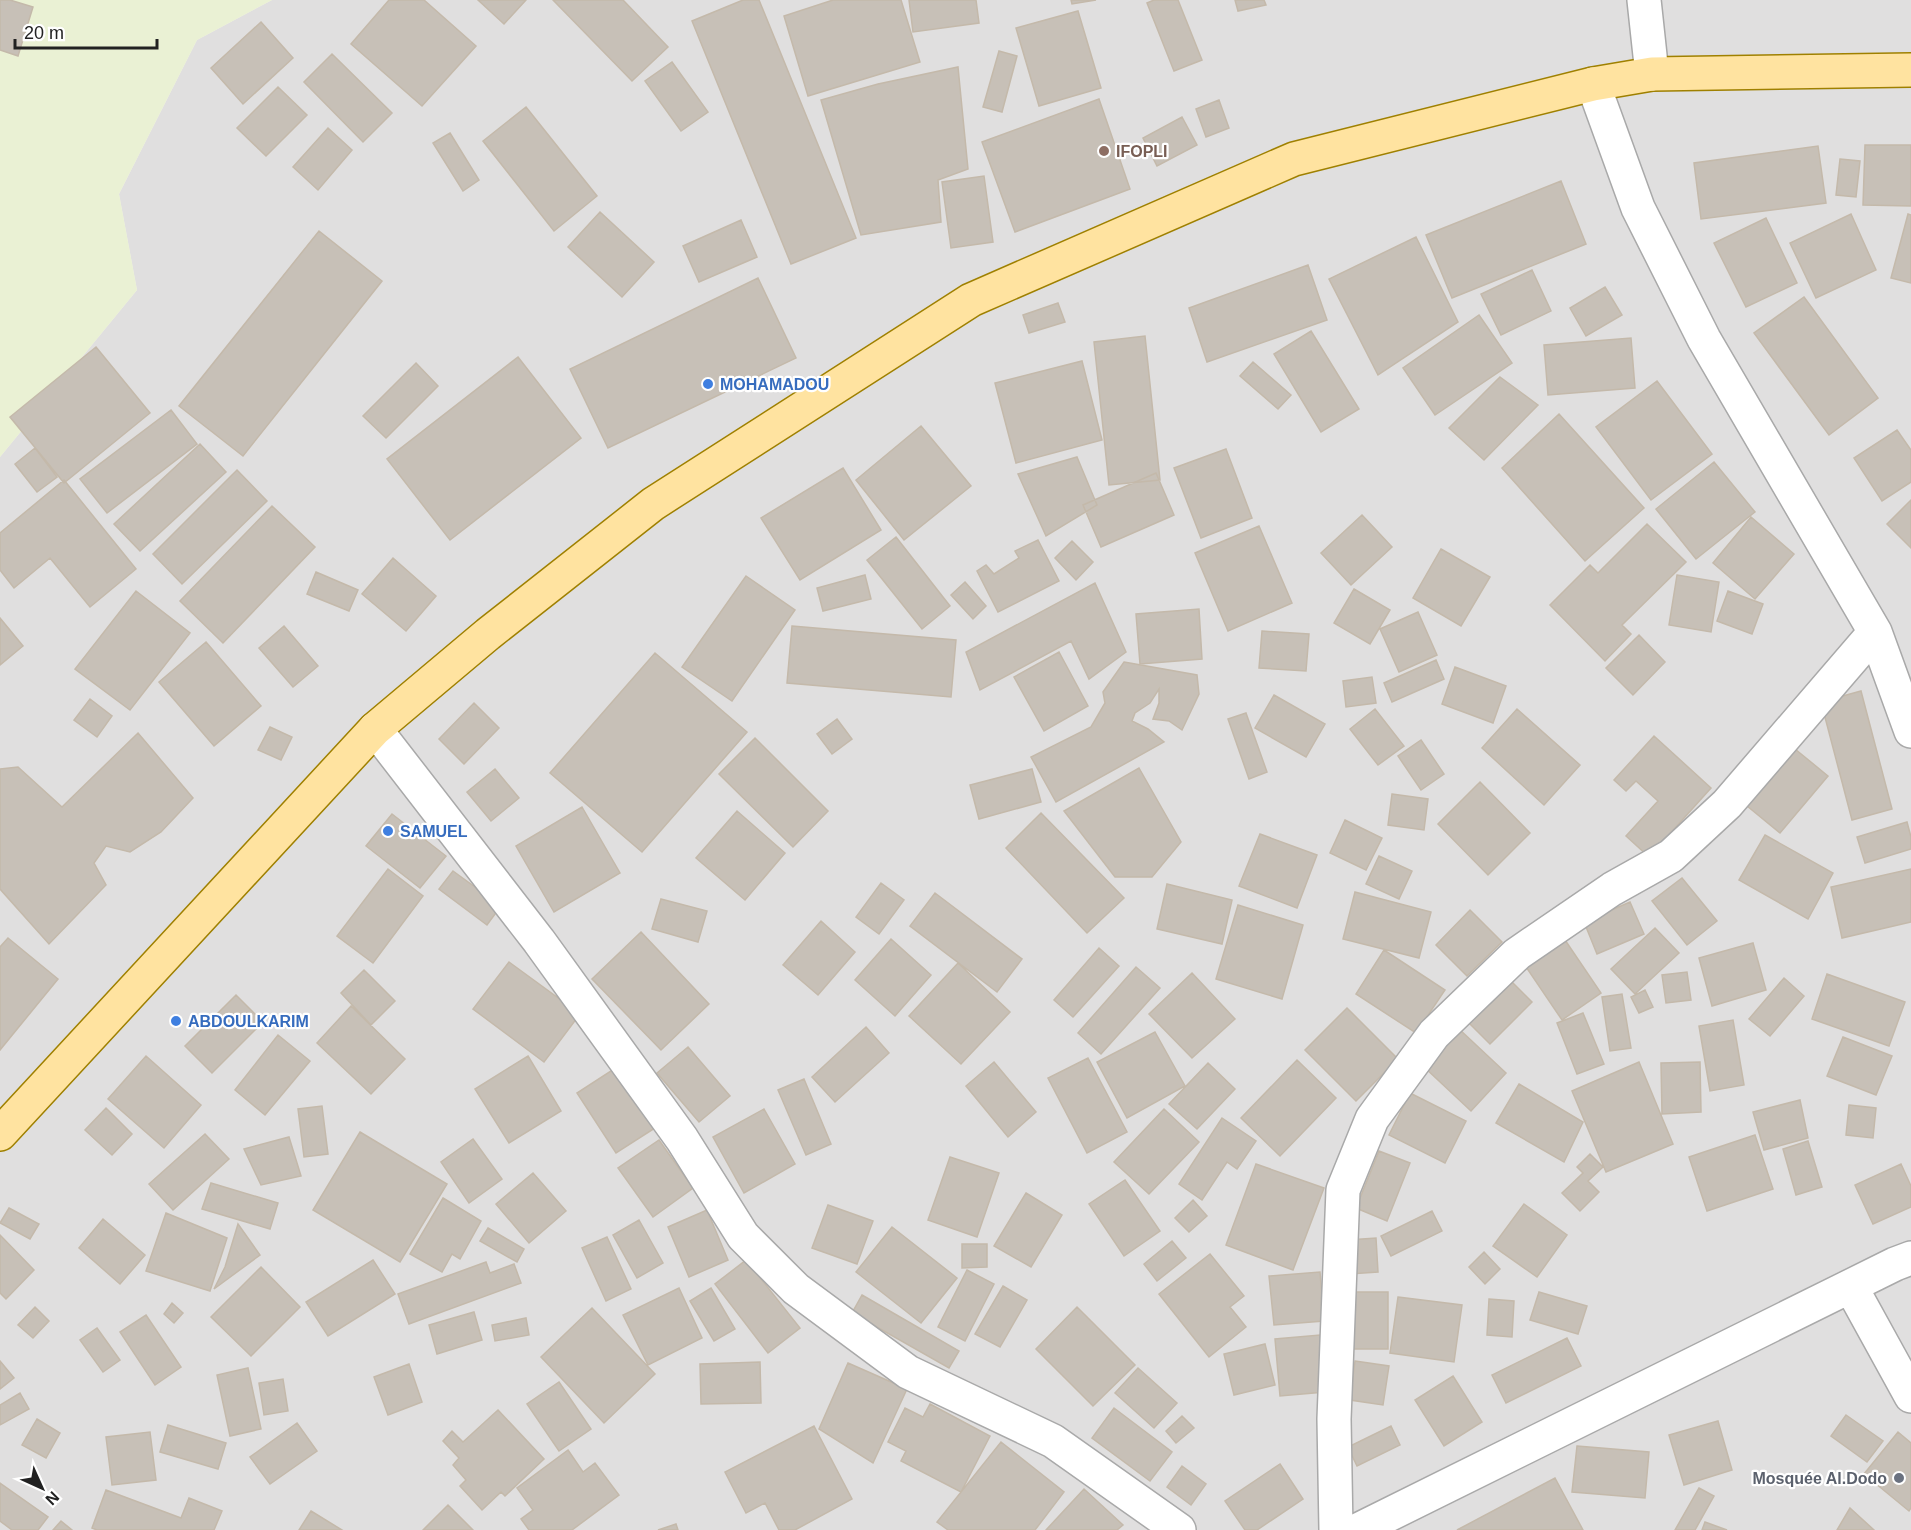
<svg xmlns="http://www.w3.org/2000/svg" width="1911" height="1530" font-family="Helvetica,sans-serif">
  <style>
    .residential { fill: #e0dfdf }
    .farmland { fill: #eaf1d4 }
    .building { fill: #c7c0b7; stroke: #c4b9aa; stroke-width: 1.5 }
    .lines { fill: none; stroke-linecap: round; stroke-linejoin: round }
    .minor-casing { stroke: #a9a9a9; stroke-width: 36 }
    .major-casing { stroke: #9f8000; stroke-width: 36 }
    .minor { stroke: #fff; stroke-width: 33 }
    .major { stroke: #ffe3a0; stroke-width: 33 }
    .education-dot { fill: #8d6e63; stroke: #fff; stroke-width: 2 }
    .shop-dot { fill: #3f7fe0; stroke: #fff; stroke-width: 2 }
    .worship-dot { fill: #6b7280; stroke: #fff; stroke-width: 2 }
    .labels { text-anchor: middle; stroke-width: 4.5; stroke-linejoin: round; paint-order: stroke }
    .education-label { font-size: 16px; font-weight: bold; fill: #785e54; stroke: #fff; text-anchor: start }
    .shop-label { font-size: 16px; font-weight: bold; fill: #366cbe; stroke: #fff; text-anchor: start }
    .worship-label { font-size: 16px; font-weight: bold; fill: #5b616d; stroke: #fff; text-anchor: end }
  </style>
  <rect width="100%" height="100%" fill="#f2f0e8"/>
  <path class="residential" d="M272 0H1911V1530H0V457L137 290 119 194 197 40Z"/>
  <path class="farmland" d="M0 0H272L197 40 119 194 137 290 0 457Z"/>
  <path class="building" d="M0 0H10L33 7 18 56 0 50Z
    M389 0H424L476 46 422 106 351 44Z
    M478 0H526L504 24Z
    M553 0H623L668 47 632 81Z
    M743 0H759L856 238 791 264 692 21Z
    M833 0H901L920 62 808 96 784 16Z
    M909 0H976L979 23 913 32Z
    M1071 0H1096L1072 4Z
    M1154 0H1178L1202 60 1174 71 1147 3Z
    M1235 0H1264L1266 5 1238 11Z
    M1078 11 1101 88 1039 106 1016 28Z
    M261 22 293 58 243 104 211 68Z
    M999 51 1017 56 1002 112 983 107Z
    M332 54 392 113 363 142 304 82Z
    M672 62 708 112 681 131 645 81Z
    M958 67 968 169 938 180 941 222 861 235 821 100 878 84Z
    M278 87 307 115 266 156 237 128Z
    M1099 99 1130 189 1015 232 982 142Z
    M1219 100 1229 128 1206 137 1196 109Z
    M526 107 597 196 554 231 483 141Z
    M1182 117 1197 145 1157 166 1143 138Z
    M328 128 352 150 318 190 293 167Z
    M450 133 479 180 463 191 433 143Z
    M1865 145H1911V206L1863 205Z
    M1818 146 1826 203 1701 219 1694 163Z
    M1840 159 1860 161 1856 197 1836 195Z
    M984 176 993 242 951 248 942 182Z
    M1561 181 1586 244 1452 298 1426 235Z
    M600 212 654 262 622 297 568 247Z
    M1851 214 1876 270 1816 298 1790 243Z
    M1908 214 1911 215V283L1891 278Z
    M1766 218 1797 283 1746 307 1714 243Z
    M741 220 757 257 699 282 683 246Z
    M319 231 382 281 243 456 179 406Z
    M1416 237 1458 322 1378 375 1329 279Z
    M1308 265 1327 320 1207 362 1189 308Z
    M1532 270 1551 311 1501 335 1481 294Z
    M758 278 796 358 608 448 570 369Z
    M1605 287 1622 315 1586 336 1570 308Z
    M1804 297 1878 398 1829 435 1754 333Z
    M1058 303 1065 322 1029 333 1023 315Z
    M1479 315 1512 363 1435 415 1403 368Z
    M1311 331 1359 409 1321 432 1274 354Z
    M1145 336 1160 480 1109 485 1094 342Z
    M1631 338 1635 388 1548 395 1544 345Z
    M96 347 150 413 64 483 10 417Z
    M518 357 581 438 450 540 387 459Z
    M1082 361 1102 440 1016 463 995 383Z
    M1253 362 1291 395 1278 409 1240 376Z
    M416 363 438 386 386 438 363 416Z
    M1500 377 1538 405 1484 460 1449 428Z
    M1657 381 1712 454 1651 500 1596 427Z
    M171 410 197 444 107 513 80 479Z
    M1559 414 1644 508 1585 561 1502 468Z
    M921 426 971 486 904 540 856 480Z
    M1897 430 1911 450V482L1882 501 1854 458Z
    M200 444 226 472 140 551 114 524Z
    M35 448 57 477 37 492 15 464Z
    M1226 449 1252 518 1201 538 1174 468Z
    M1077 457 1097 505 1046 536 1018 474Z
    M1714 462 1755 512 1696 559 1656 509Z
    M843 468 881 530 800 580 761 518Z
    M237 470 267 501 182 584 153 554Z
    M1156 473 1174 515 1101 547 1083 505Z
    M64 480 136 569 90 607 50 558 14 588 0 570V533Z
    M1911 500V548L1887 524Z
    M272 506 315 547 223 643 180 601Z
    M1362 515 1392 547 1351 585 1321 553Z
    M1751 517 1794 554 1755 599 1713 563Z
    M1647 524 1686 562 1622 625 1631 634 1605 661 1550 605 1590 565 1598 573Z
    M1259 526 1292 603 1228 631 1195 553Z
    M896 537 950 606 922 629 867 560Z
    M1038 540 1059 581 998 612 977 571 986 565 994 574 1019 558 1015 551Z
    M1072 541 1093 562 1076 580 1055 558Z
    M1441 549 1490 577 1461 626 1413 598Z
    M393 558 436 596 406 631 362 594Z
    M316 572 358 590 349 611 307 594Z
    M865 575 871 599 823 611 817 588Z
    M1677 575 1719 582 1711 632 1669 625Z
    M746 576 795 610 732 701 682 667Z
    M965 582 986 606 973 619 951 595Z
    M1095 583 1126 652 1089 679 1071 641 980 690 966 652Z
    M1354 589 1390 610 1370 644 1334 623Z
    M136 591 190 633 130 710 75 669Z
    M1728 591 1763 604 1752 634 1717 621Z
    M1199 609 1202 659 1140 664 1136 614Z
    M1418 612 1437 655 1399 672 1380 629Z
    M0 618 23 646 0 665Z
    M284 626 318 666 293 687 259 648Z
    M792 626 956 640 951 697 787 683Z
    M1262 631 1309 634 1306 671 1259 668Z
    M1639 635 1665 662 1633 695 1606 668Z
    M206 642 261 706 214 746 159 682Z
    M1059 652 1088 706 1044 731 1014 677Z
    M655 653 747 732 642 852 550 773Z
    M1436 660 1444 679 1392 702 1384 683Z
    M1124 662 1197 675 1199 694 1182 730 1169 721 1153 719 1159 703V689L1150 703 1135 713 1132 721 1148 729 1164 742 1056 802 1031 757 1091 727 1105 703 1103 692Z
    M1455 667 1506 686 1493 723 1442 704Z
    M1372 677 1376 703 1346 707 1343 681Z
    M1861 691 1892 809 1852 820 1821 702Z
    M1274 695 1325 724 1306 757 1255 728Z
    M90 699 112 716 97 737 74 720Z
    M474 703 499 728 464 764 439 739Z
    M1375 709 1404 746 1378 765 1350 729Z
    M1517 709 1580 765 1544 805 1482 748Z
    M1246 713 1267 772 1249 779 1228 719Z
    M837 719 852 739 832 754 817 734Z
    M270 727 292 737 281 760 258 750Z
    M138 733 193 798 161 832 130 852 106 846 94 863 106 885 49 944 0 889V769L18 767 62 807Z
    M1654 736 1711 788 1649 857 1626 836 1658 801 1636 781 1626 791 1614 780Z
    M755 738 828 811 793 847 719 774Z
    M1421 740 1444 774 1421 790 1398 756Z
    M1795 749 1828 776 1780 833 1747 806Z
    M1139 768 1181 842 1152 877H1115L1064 811Z
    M495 769 519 798 491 821 467 792Z
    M1032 769 1041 802 979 819 970 785Z
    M1480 782 1530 833 1488 875 1438 824Z
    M1392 794 1428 799 1424 830 1388 825Z
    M582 807 620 873 554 912 516 846Z
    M737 811 785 853 745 900 696 858Z
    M1041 813 1124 898 1087 933 1006 848Z
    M392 814 446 856 420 888 366 846Z
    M1345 820 1382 838 1366 870 1330 853Z
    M1907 822 1911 837V849L1865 863 1857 837Z
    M1260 834 1317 855 1297 908 1239 886Z
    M1765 835 1833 873 1808 919 1739 880Z
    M1379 856 1412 871 1399 899 1366 884Z
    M388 869 423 896 373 963 337 936Z
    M1911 869V922L1842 938 1831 887Z
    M453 871 501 906 487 925 439 889Z
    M1682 878 1717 921 1687 945 1652 901Z
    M881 883 904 900 879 934 856 917Z
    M1167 884 1232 900 1222 944 1157 929Z
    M1355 892 1431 912 1419 958 1343 939Z
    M935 893 1022 959 997 992 910 926Z
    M661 899 707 911 698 942 652 929Z
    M1630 902 1644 934 1597 954 1584 922Z
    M1238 905 1303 925 1282 999 1216 979Z
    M1470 910 1502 942 1467 976 1436 945Z
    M821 921 855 952 818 995 783 965Z
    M1655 928 1679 953 1635 994 1611 969Z
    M641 932 709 1004 661 1050 592 979Z
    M1563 937 1601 993 1562 1020 1524 964Z
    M8 938 58 979 0 1050V947Z
    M891 939 931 975 895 1016 855 980Z
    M1753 943 1766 990 1712 1006 1699 958Z
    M1099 948 1119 966 1073 1017 1054 1000Z
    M1384 950 1445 990 1416 1033 1356 994Z
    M509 962 580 1014 544 1062 473 1009Z
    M958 963 1010 1012 961 1064 909 1016Z
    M1136 967 1160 988 1101 1054 1078 1033Z
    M364 970 395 1001 371 1025 341 993Z
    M1687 972 1691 1000 1666 1003 1662 975Z
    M1192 973 1235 1019 1192 1058 1149 1014Z
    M1827 974 1905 1002 1889 1046 1812 1019Z
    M1784 978 1804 996 1770 1036 1749 1019Z
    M1509 979 1532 1002 1490 1044 1467 1021Z
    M1645 990 1653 1007 1639 1013 1631 997Z
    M1622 994 1631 1048 1610 1051 1602 997Z
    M236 995 263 1022 212 1073 185 1046Z
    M351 1006 405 1059 371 1094 317 1043Z
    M1347 1008 1398 1059 1356 1101 1305 1050Z
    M1583 1013 1604 1064 1577 1074 1557 1023Z
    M1733 1020 1744 1085 1710 1091 1699 1026Z
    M866 1027 889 1053 835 1102 812 1077Z
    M1458 1028 1506 1073 1471 1111 1423 1066Z
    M1155 1032 1185 1086 1127 1118 1097 1062Z
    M278 1035 310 1061 265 1115 235 1090Z
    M1843 1037 1892 1056 1876 1095 1827 1076Z
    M688 1047 730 1096 699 1122 657 1073Z
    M146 1056 201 1105 164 1148 108 1099Z
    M528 1056 561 1111 509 1143 475 1089Z
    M1088 1058 1127 1132 1087 1153 1048 1078Z
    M1297 1060 1336 1098 1280 1156 1241 1118Z
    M994 1062 1036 1112 1008 1137 966 1086Z
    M1639 1062 1673 1144 1606 1172 1572 1091Z
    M1700 1062 1701 1112 1662 1114 1661 1063Z
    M1208 1063 1235 1089 1197 1129 1169 1104Z
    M617 1067 655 1128 616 1153 577 1093Z
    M804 1079 831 1144 806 1155 778 1090Z
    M1519 1084 1583 1122 1564 1162 1496 1123Z
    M1410 1093 1466 1121 1445 1163 1389 1135Z
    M1800 1100 1808 1138 1764 1150 1753 1112Z
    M1849 1105 1876 1108 1873 1138 1846 1135Z
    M322 1106 328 1154 304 1157 298 1109Z
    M106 1108 132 1134 112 1155 85 1130Z
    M764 1109 795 1164 744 1193 713 1137Z
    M1164 1109 1199 1142 1149 1194 1114 1162Z
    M1222 1118 1256 1141 1237 1169 1227 1162 1202 1200 1179 1184Z
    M360 1132 447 1184 400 1262 313 1210Z
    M205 1134 229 1159 173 1210 149 1184Z
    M1755 1135 1773 1189 1707 1211 1689 1157Z
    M289 1137 301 1176 261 1185 244 1149Z
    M473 1139 502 1179 469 1203 441 1162Z
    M659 1140 693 1188 653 1217 618 1168Z
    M1808 1141 1822 1187 1796 1195 1783 1149Z
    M1379 1151 1410 1163 1387 1221 1356 1208Z
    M1590 1154 1603 1167 1588 1181 1599 1192 1580 1211 1562 1193 1583 1173 1577 1167Z
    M950 1157 999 1173 977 1237 928 1220Z
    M1256 1164 1324 1188 1293 1270 1226 1245Z
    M1901 1164 1911 1186V1207L1873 1224 1855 1185Z
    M533 1173 566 1211 529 1243 496 1204Z
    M1125 1180 1160 1231 1124 1256 1089 1204Z
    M211 1183 278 1203 270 1229 202 1209Z
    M1026 1193 1062 1215 1031 1267 994 1246Z
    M443 1198 481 1221 460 1259 452 1254 442 1272 410 1254Z
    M1193 1200 1207 1216 1189 1232 1175 1218Z
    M1524 1204 1567 1235 1537 1277 1493 1246Z
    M828 1205 873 1221 857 1264 812 1248Z
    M9 1208 39 1224 30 1239 0 1223Z
    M707 1210 728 1260 689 1277 668 1227Z
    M1432 1211 1442 1231 1391 1256 1381 1236Z
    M166 1213 227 1238 210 1291 146 1271Z
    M103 1219 145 1255 120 1284 79 1248Z
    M639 1220 663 1263 637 1278 613 1235Z
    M238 1224 260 1255 214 1289 225 1267Z
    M892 1227 957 1278 921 1323 856 1272Z
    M488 1228 524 1249 517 1262 480 1241Z
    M0 1235 34 1270 6 1299 0 1293Z
    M607 1237 631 1289 606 1301 582 1248Z
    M1376 1238 1378 1272 1349 1274 1348 1240Z
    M1172 1241 1186 1258 1157 1281 1144 1264Z
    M962 1244H987V1267L962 1268Z
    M1484 1252 1500 1269 1485 1284 1469 1267Z
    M1210 1254 1244 1296 1230 1307 1246 1327 1209 1357 1159 1294Z
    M373 1260 395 1294 328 1336 306 1302Z
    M746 1260 800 1328 768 1353 715 1284Z
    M486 1262 490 1273 514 1264 521 1283 409 1324 398 1294Z
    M261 1267 300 1307 251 1356 211 1317Z
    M967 1270 994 1284 965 1341 938 1327Z
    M1320 1272 1324 1321 1274 1325 1269 1276Z
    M1003 1286 1027 1300 1000 1347 975 1334Z
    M679 1288 702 1338 648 1365 623 1315Z
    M711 1288 735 1329 714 1341 690 1301Z
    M1353 1292H1388V1349H1353Z
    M1539 1292 1587 1306 1578 1334 1530 1320Z
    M862 1295 959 1351 949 1368 852 1313Z
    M1398 1297 1462 1305 1454 1362 1390 1353Z
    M1489 1299 1514 1301 1512 1337 1487 1335Z
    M172 1303 183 1313 174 1323 164 1314Z
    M35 1307 49 1321 33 1338 18 1325Z
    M1077 1307 1135 1365 1093 1406 1036 1349Z
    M592 1308 655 1374 604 1423 541 1357Z
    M474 1312 482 1340 437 1354 429 1325Z
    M146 1315 181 1367 155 1385 120 1332Z
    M526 1318 529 1335 495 1341 492 1325Z
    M97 1328 120 1360 103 1372 80 1340Z
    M1320 1335 1325 1392 1280 1396 1275 1339Z
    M1567 1338 1581 1366 1506 1403 1492 1375Z
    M1265 1344 1275 1385 1234 1395 1224 1354Z
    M0 1361 14 1378 0 1389Z
    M1355 1361 1389 1366 1383 1405 1350 1400Z
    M760 1362 761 1403 701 1404 700 1364Z
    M848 1363 907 1389 873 1463 819 1429Z
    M409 1364 422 1402 388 1415 374 1377Z
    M248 1368 261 1429 230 1436 217 1375Z
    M1138 1368 1177 1403 1154 1428 1115 1393Z
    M1453 1376 1482 1422 1444 1446 1415 1400Z
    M283 1379 288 1411 264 1415 259 1383Z
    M559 1382 591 1429 559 1451 527 1404Z
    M20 1393 29 1409 0 1425V1405Z
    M930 1404 990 1436 961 1492 901 1461 906 1451 888 1442 905 1408 923 1417Z
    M1114 1408 1172 1452 1150 1481 1092 1438Z
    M498 1410 544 1459 505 1496 501 1492 482 1510 460 1486 466 1480 453 1465 459 1458 443 1441 452 1431 463 1442Z
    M1846 1415 1883 1441 1867 1462 1831 1436Z
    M1182 1416 1194 1428 1176 1443 1166 1431Z
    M37 1419 60 1433 46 1458 22 1445Z
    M1718 1421 1732 1470 1684 1485 1669 1435Z
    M297 1423 317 1451 270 1484 250 1457Z
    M168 1425 226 1443 218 1469 160 1452Z
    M814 1426 852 1499 795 1530H779L765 1503 746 1513 725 1472Z
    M1391 1426 1400 1445 1357 1466 1348 1447Z
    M150 1432 156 1480 112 1485 106 1437Z
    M1898 1432 1911 1443V1508L1909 1511 1864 1474Z
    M1001 1442 1064 1492 1035 1530H948L937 1522Z
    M1577 1446 1649 1452 1645 1498 1572 1492Z
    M568 1450 583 1472 595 1463 619 1495 572 1530H529L521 1519 533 1510 517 1488Z
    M1280 1464 1303 1499 1257 1530H1245L1225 1501Z
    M1182 1466 1206 1484 1191 1505 1167 1487Z
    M1555 1478 1583 1530H1457Z
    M0 1483 48 1517 38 1530H12L0 1521Z
    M1699 1488 1714 1496 1695 1530H1675Z
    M1084 1489 1123 1525 1117 1530H1046Z
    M106 1490 181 1518 189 1498 222 1511 214 1530H97L92 1528Z
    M448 1505 473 1530H423Z
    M1850 1508 1874 1530H1837Z
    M311 1511 342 1530H299Z
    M61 1521 72 1530H53Z
    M1705 1522 1727 1530H1702Z
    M676 1524 678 1530H658Z"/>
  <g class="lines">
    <defs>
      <path id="minor" d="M1644 0 1652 74
        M1593 84 1638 208 1704 339 1875 632 1911 731
        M375 729 539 941 682 1139 743 1236 796 1289 908 1372 1053 1441 1179 1530
        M1851 1287 1911 1396
        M1336 1530 1334 1419 1343 1190 1372 1119 1434 1034 1517 954 1612 889 1671 856 1727 804 1875 632
        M1358 1530 1895 1264 1911 1258"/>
      <path id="major" d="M0 1134 375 729 488 634 653 504 971 300 1294 159 1593 84 1652 74 1911 70"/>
    </defs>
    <use href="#minor" class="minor-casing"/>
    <use href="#major" class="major-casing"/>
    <use href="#minor" class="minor"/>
    <use href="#major" class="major"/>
  </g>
  <circle class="education-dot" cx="1104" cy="151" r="6"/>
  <g class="shop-dot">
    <circle cx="708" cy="384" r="6"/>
    <circle cx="388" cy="831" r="6"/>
    <circle cx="176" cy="1021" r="6"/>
  </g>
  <circle class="worship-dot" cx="1899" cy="1478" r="6"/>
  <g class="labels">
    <g class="education-label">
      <text x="1116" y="157">IFOPLI</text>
    </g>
    <g class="shop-label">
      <text x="720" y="390">MOHAMADOU</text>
      <text x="400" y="837">SAMUEL</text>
      <text x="188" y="1027">ABDOULKARIM</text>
    </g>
    <g class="worship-label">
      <text x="1887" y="1484">Mosquée Al.Dodo</text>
    </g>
  </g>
  <g transform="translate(42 1488) rotate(135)" stroke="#ffffff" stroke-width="4.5" paint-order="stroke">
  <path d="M0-4.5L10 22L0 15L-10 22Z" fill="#222222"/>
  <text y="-9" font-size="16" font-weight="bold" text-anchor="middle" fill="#222222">N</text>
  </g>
  <path d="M15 39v9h142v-9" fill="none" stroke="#222222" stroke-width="3"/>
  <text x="24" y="39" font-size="18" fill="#222222" stroke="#ffffff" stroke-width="4.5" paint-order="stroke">20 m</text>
</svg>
